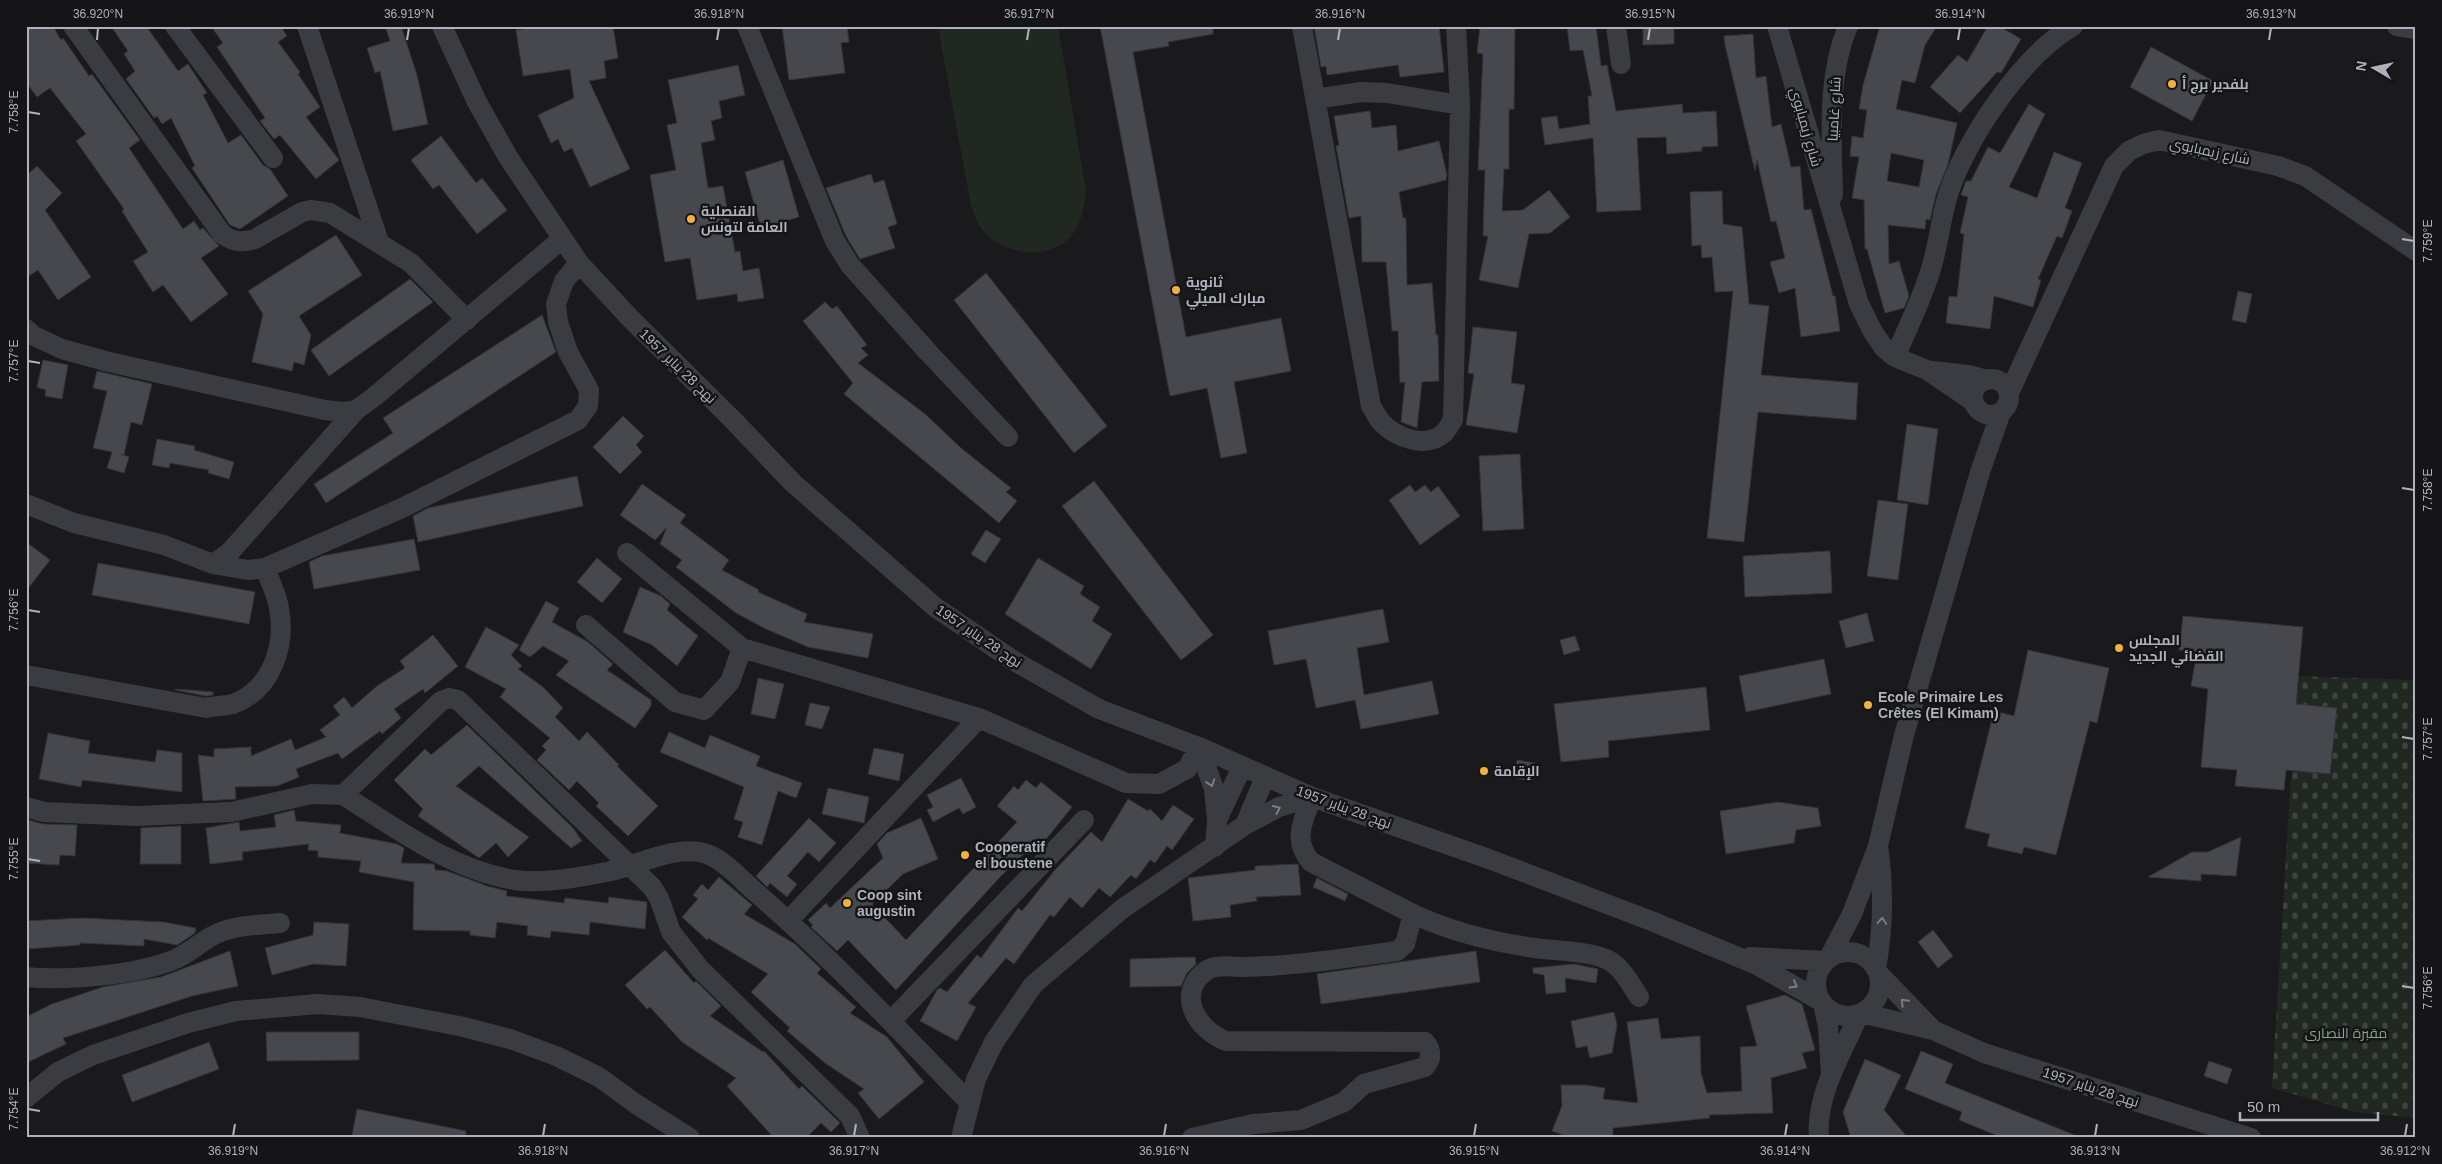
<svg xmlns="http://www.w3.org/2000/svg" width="2442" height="1164" font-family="Arial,Cairo,sans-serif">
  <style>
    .cemetery { fill: url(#cemetery-stones) }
    .garden { fill: #202821 }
    .building { fill: #47484d; stroke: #343439; fill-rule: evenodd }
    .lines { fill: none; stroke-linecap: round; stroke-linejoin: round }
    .minor { stroke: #3b3c42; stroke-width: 20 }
    .oneway { stroke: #7a7d85 }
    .ticks { fill: none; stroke: #adb2bc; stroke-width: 2 }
    .poi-dot { fill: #f1b13e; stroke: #151518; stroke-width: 2 }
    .labels { text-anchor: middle; stroke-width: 5; stroke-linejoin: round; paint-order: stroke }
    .poi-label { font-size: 14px; font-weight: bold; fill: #adb2bc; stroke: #151518; text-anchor: start }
    .street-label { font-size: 14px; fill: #adb2bc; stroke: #151518 }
    .park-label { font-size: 14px; fill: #85a686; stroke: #151518 }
    .neatline { fill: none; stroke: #adb2bc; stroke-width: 2 }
    .ticks-label { font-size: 12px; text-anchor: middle; fill: #adb2bc }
  </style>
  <defs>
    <pattern id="cemetery-stones" width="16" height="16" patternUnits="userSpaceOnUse" patternTransform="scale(1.25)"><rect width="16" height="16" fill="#202821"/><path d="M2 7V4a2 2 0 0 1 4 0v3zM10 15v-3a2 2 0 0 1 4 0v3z" fill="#3e453f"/></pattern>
  </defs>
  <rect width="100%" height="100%" fill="#1a1a1d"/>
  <path class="cemetery" d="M2297 676 2416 680V1118L2355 1112 2272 1088Z"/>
  <path class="garden" d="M940 26H1058L1086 191C1084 205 1083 219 1074 232 1056 260 1011 257 988 236 979 228 975 217 971 206L939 33Z"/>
  <path class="building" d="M26 26H53L61 40 63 38 89 76 92 74 140 140 129 148 183 229 194 221 200 230 203 228 219 246 201 258 228 294 191 322 163 285 153 292 133 261 148 252 122 211 124 209 76 141 86 134 50 88 37 97 26 82Z
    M111 26H146L178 71 188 64 207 93 203 95 228 143 241 135 263 165 270 169 288 196 240 229 230 225 192 168 195 166 171 118 162 124 157 116 154 118 126 79 135 71 124 54 128 51Z
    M211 26H280L287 36 278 42 300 72 298 74 320 107 306 117 339 160 316 179 280 135 274 139 260 121 265 118 217 47 223 43Z
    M385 26H401L417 75 428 124 393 131 380 71 375 73 367 48 390 41Z
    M541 26H613L618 58 604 61 606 78 589 81 630 169 590 187 572 148 564 152 558 139 551 143 538 115 574 98 570 69 523 76 516 30Z
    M782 26H847L849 42 841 43 845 73 789 80Z
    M1100 26H1213V34L1168 42 1169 46 1133 52 1186 337 1281 318 1291 371 1234 382 1247 453 1221 458 1207 388 1170 396Z
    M1314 26H1439L1444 72 1400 77 1398 65 1327 75 1326 66 1321 67Z
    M1480 26H1515L1514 109H1509V169H1504L1502 211 1523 210 1549 190 1570 217 1550 233 1529 234 1518 288 1479 280 1488 236H1483L1485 170H1478L1483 54 1477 53Z
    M1567 26H1596L1601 66 1607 65 1616 111 1682 104 1683 113 1716 111 1718 146 1702 147V151L1667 154 1666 137 1637 138 1641 210 1597 212 1593 138 1545 145 1541 118 1557 116 1559 129 1590 124 1588 96H1592L1583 50 1570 51Z
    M1643 26H1674V44L1643 45Z
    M1880 26H1937L1925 45 1915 83 1902 80 1896 109 1957 123 1948 164 1936 194 1930 220 1926 219 1925 229 1888 225 1889 264 1899 261 1909 296 1904 308 1885 313 1867 249H1865L1864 200 1852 198 1859 157 1850 156 1852 136 1863 138 1867 110 1859 109 1863 85ZM1891 153 1924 160 1919 187 1887 181Z
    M1988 26H1999L2021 39 2001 73 1997 72 1960 113 1930 87 1958 55 1967 62Z
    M1753 34 1756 78 1766 76 1772 127 1781 124 1791 167 1800 166 1804 210 1811 209 1833 296H1835L1840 331 1801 337 1795 288 1779 293 1770 262 1785 258 1776 221 1771 222 1757 160 1755 171 1725 45 1724 36Z
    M2151 47 2213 81 2192 121 2130 87Z
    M738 65 745 95 719 101 722 118 711 121 715 140 701 143 708 188 723 186 735 252 740 251 743 271 759 268 764 298 738 302 737 294 697 300 690 258 665 262 650 175 676 170 667 125 677 123 668 80Z
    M2029 104 2045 114 2009 187 2037 198 2054 152 2082 163 2065 208 2072 211 2062 238 2057 236 2038 279 2041 280 2033 307 1994 296 1990 329 1946 323 1949 296 1957 297 1964 234 1960 233 1968 197 1961 195 1966 181H1971L1988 147 2000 153Z
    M1370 111 1372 128 1396 125 1398 151 1439 141 1447 175 1446 180 1399 192 1403 218H1406L1407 285 1432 283 1436 335H1438L1439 381 1422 382 1417 428 1401 422 1405 382 1400 383 1398 331H1392L1386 262H1362L1361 216 1349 218 1336 146 1339 145 1334 116Z
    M441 136 476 183 482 178 507 210 477 234 439 185 433 189 411 160Z
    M783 160 799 217 761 228 745 172Z
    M37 166 62 193 45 210 91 277 58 300 38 270 26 278V176Z
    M871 174 874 183 884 180 897 224 888 227 895 248 860 259 846 236 826 188Z
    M1722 191 1723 224 1742 227 1749 304 1769 306 1761 375 1858 383 1856 420 1758 412 1744 542 1707 538 1733 291 1715 292 1712 257 1702 258 1701 245 1692 246 1690 192Z
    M336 235 362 275 299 316 311 335 304 365 294 362 292 371 252 362 263 314 248 291Z
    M986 273 1107 426 1074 453 954 300Z
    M410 279 433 302 329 376 311 350Z
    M2238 291 2252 294 2246 323 2232 320Z
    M825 302 832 309 837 306 867 345 861 348 868 355 858 363 925 414 961 448 1011 488 1006 492 1017 501 999 523 844 394 853 383 803 321Z
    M542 315 556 352 326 503 314 484 393 433 383 418Z
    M1473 327 1517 332 1511 383 1525 385 1517 433 1466 425 1474 374 1468 373Z
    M43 360 68 365 62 399 45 396 46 390 37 387Z
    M97 371 152 384 142 425 131 422 124 455 121 454 129 457 124 473 107 468 112 452 93 448 107 391 93 388Z
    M623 416 644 436 636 445 642 452 620 474 593 447Z
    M1907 424 1938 429 1928 505 1897 500Z
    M157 439 195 446 194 450 234 462 229 479 208 473 209 470 170 463 169 468 152 465Z
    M1520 454 1524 529 1483 531 1479 456Z
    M577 476 583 506 418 542 413 516 428 508Z
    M1094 481 1213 635 1181 660 1062 506Z
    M642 484 686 515 680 523 729 560 722 570 759 590 758 592 807 614 804 622 873 634 868 658 808 647 766 629 736 613 676 567 682 560 660 544 667 527 655 540 620 515Z
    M1410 485 1415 492 1425 485 1431 492 1438 486 1460 516 1420 545 1389 500Z
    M1878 500 1908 504 1898 580 1867 576Z
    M986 530 1001 539 985 563 971 554Z
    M414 539 420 570 314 589 309 562 322 556Z
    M26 542 50 560 26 591Z
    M1830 551 1832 593 1745 597 1743 556Z
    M597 558 622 579 602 603 577 582Z
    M1038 558 1084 586 1080 594 1100 607 1092 621 1112 634 1091 669 1005 614Z
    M98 563 255 592 249 624 92 595Z
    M640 587 661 596 670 604 667 610 698 636 677 666 652 645 623 632Z
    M546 601 559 608 552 622 588 642 613 664 607 670 651 700V706L635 728 556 675 569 661 543 646 530 657 519 650Z
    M1383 609 1389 642 1357 648 1364 695 1432 681 1439 714 1361 729 1355 700 1316 708 1306 659 1274 665 1268 631Z
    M1867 613 1874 641 1846 648 1839 621Z
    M2183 616 2303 627 2296 704 2337 708 2330 774 2286 770 2284 790 2235 786 2237 770 2201 767 2208 689 2191 686 2197 652 2179 650Z
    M486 627 519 645 511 655 522 666 518 669 543 687 563 708 555 717 579 741 587 732 619 765 617 766 658 806 628 836 596 806 599 803 577 781 569 790 537 760 546 750 542 746 550 738 500 697 506 689 465 667Z
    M433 635 458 666 425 693 423 689 394 709 401 718 382 734 380 731 342 759 338 753 296 769 299 777 277 786 235 787 236 799 203 801 198 755 214 757V749L251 747V756L291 739 295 750 326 737 320 730 340 715 333 706 344 697 352 708 377 686 405 668 400 661Z
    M1575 636 1580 650 1564 655 1560 640Z
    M2028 650 2109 668 2097 723 2090 721 2056 855 2024 847 2022 854 1987 846 1990 834 1965 828 1994 711 2014 716Z
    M1824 659 1831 694 1746 712 1739 676Z
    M758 678 784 684 775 719 751 714Z
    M1706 687 1710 730 1608 741 1609 757 1561 762 1554 704Z
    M176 689 213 692V695L206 696 175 690Z
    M810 703 830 707 822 729 805 725Z
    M467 725 573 828 582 841 571 848 479 766 456 786 529 837 508 857 496 843 479 858 418 816 423 809 394 780 425 749 431 755Z
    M669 732 705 748 710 735 760 756 756 766 802 783 796 798 778 791 762 845 738 837 743 822 734 819 744 787 660 752Z
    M48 733 90 741 88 753 155 762 157 750 182 753V792L82 780 81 787 39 779Z
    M874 748 904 754 899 781 868 774Z
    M1517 760 1535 763 1533 781 1514 778Z
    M961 778 976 807 963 814 959 808 933 822 927 810 933 807 927 795Z
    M1026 780 1036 788 1041 782 1072 807 1043 843 1038 840 1001 876 896 990 848 940 837 951 811 927 813 925 808 920 826 903 830 908 883 858 877 844 887 833 921 818 938 859 903 874 872 904 906 940 1017 822 997 806 1014 786 1018 790Z
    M828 788 869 797 864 823 822 814Z
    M1128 799 1148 811 1150 809 1162 821 1173 805 1194 819 1172 850 1167 846 1155 863 1150 860 1136 879 1131 875 1110 897 1099 888 1082 908 1070 897 1054 917 1050 915 1014 964 1006 958 968 1003 976 1007 957 1041 920 1021 937 990 940 988 947 992 977 955 981 958 1018 908 1022 911 1055 870 1091 832 1102 842Z
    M1778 802 1818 808 1821 826 1796 830 1794 843 1726 854 1720 811Z
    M294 810 296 821 341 825 340 833 397 844 404 848 401 863 434 864 435 870 447 871 487 886 507 891 506 896 564 903 565 898 608 903 609 897 647 902 645 929 590 922 589 935 551 931 550 938 527 935 528 926 497 922 495 938 470 935V931L413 930 414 882 359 872 361 861 318 857V851L308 850 309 844 242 852 243 860 210 864 206 828 239 822 240 831 276 827 274 815Z
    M809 818 836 843 819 862 808 852 787 876 797 884 787 897 770 883 767 887 756 876Z
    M28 820 43 824 77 825 75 856 60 855 59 865 26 863Z
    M181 826V864H140L141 828Z
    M2241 837 2236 876 2201 874V881L2148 877 2192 852H2208Z
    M1298 864 1301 895 1256 897 1257 901 1230 905 1231 917 1193 921 1188 878 1255 870V866Z
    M719 877 752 905 744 914 795 944 821 969 817 973 856 1007 850 1013 887 1037 924 1082 879 1119 858 1093 864 1089 825 1063 787 1031 790 1028 751 992 768 974 708 938 707 940 682 917 698 899 693 895 702 884 708 890Z
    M1317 878 1348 894 1345 901 1313 887Z
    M82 918 163 922 196 928 195 933 177 945 144 939V946L80 943V945L26 949V921Z
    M314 922 349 924 346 966 313 964 272 975 265 948 313 935Z
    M1933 930 1953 956 1938 968 1918 942Z
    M665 950 694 983 696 981 721 1006 710 1016 763 1052 764 1051 799 1089 802 1086 840 1123 831 1132 821 1123 806 1138H774L727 1086 736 1078 682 1042 650 1007 647 1009 625 985Z
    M230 951 238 986 192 996 63 1038 66 1044 26 1063V1017L52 1004 103 987 161 977Z
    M1476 951 1480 982 1321 1004 1317 974Z
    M1195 957 1196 964 1187 973 1181 986 1130 987V959Z
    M1574 964 1598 969 1596 983 1565 978 1566 992 1546 994 1544 975 1533 973V968Z
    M1785 995 1802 1004 1815 1050 1802 1053 1807 1068 1771 1078 1773 1113 1709 1115 1710 1118 1613 1128V1138H1571L1552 1131 1562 1106 1561 1085H1585L1605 1088 1603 1099 1638 1103 1627 1022 1658 1018 1661 1039 1700 1036 1701 1073 1707 1093 1742 1091 1740 1047 1757 1046 1746 1006Z
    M1614 1012 1617 1025 1612 1053 1590 1058 1587 1046 1576 1048 1571 1021Z
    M266 1032H359V1060L267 1061Z
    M209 1042 219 1069 132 1102 122 1075Z
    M1921 1051 1953 1064 1945 1083 2082 1138H2003L1959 1120 1962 1112 1905 1089Z
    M1865 1059 1901 1075 1884 1110 1908 1138H1851L1843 1112Z
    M2209 1061 2232 1069 2227 1084 2204 1076Z
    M357 1109 466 1131V1138H363L352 1136Z"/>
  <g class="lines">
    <path class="minor" d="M73 26 222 234C233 242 242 243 255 239L302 212 311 210 330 213 411 263 467 320
      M175 26 273 158
      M307 26 379 242
      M442 26 477 102 508 157 579 263 630 318 733 420 793 483 935 607 1014 661 1099 709 1199 747 1312 797 1489 859 1654 922 1757 965 1821 1001
      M747 26 835 241 850 265 927 351 1008 437
      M1302 26 1371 406C1375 412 1378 419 1382 423 1397 438 1426 449 1444 433 1447 430 1450 424 1453 420L1460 105 1456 26
      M1616 26 1621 64
      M1777 26 1859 304 1873 332 1884 348 1895 357 1927 370 1974 402
      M2397 26 2416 29
      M1315 99 1361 92 1387 93 1460 105
      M1833 195C1832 139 1826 79 1848 26
      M26 329 34 336 62 349 109 362 325 410 344 412 356 410 374 397 562 239
      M1895 357C1907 329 1921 301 1930 272 1938 248 1940 223 1947 198 1963 143 2022 55 2073 26
      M1932 371 1968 375 1987 380
      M1973 397a18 18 0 1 1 36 0a18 18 0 1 1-36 0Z
      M2009 393 2114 166 2129 151 2143 144 2159 140 2278 166 2305 176 2416 251
      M26 504 74 523 164 545 213 564 229 553 356 410
      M627 553 742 648 979 718 1126 783 1159 784 1187 769 1199 747
      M213 564 248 570 265 568 402 508 578 420 588 406 589 390 568 352 558 322 556 304 564 281 579 263
      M586 625 675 702 704 710 730 682 742 648
      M26 675 206 708C215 706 225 706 233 704 272 690 286 645 279 608 277 595 270 581 265 568
      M1199 747 1214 789 1217 820
      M343 795C397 829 450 869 514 880 545 884 582 877 611 871 641 864 677 844 707 854 726 861 744 883 760 896 833 960 901 1032 969 1102
      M26 807 44 812 137 816 231 812 312 794 343 795 441 701 449 698 458 700 652 887 659 898 671 932 700 969 850 1116 860 1138
      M1245 825 1279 807 1312 797
      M1215 847 1217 820 1242 767
      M1413 914C1452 932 1492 942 1535 948 1556 951 1592 951 1610 961 1623 969 1631 985 1639 997
      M788 921 979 718
      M1816 984a32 32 0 1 1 64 0a32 32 0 1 1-64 0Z
      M1750 957 1826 961
      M1829 958 1852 914 1878 846 1904 735 1980 472 2001 412
      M1876 969C1883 930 1884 892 1879 852
      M1878 973 1933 1030
      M26 977C66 981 136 975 173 960 189 954 201 941 216 934 236 925 258 925 280 923
      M1823 1004 1828 1027 1831 1074
      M1861 1013 1933 1030 1984 1053 2251 1138
      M891 1021 1084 820
      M26 1098 58 1072 93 1055 188 1023 236 1011 318 1004 360 1007 464 1027 513 1040 556 1056 599 1077 636 1104 690 1138
      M961 1138 976 1079 994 1042 1033 985 1122 909 1245 825 1265 777
      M1192 1138 1253 1124 1301 1120 1344 1102 1364 1084 1425 1067C1432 1059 1432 1050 1425 1042L1226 1041C1197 1030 1174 993 1207 970 1217 964 1233 967 1244 967 1296 966 1346 958 1397 951L1405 944 1413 914 1311 862C1292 840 1303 821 1312 797
      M1819 1138C1815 1095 1843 1052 1859 1014"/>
  </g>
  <defs><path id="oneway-chevron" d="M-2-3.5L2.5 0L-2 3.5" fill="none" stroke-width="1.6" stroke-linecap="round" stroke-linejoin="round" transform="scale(1.25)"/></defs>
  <g class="oneway">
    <use href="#oneway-chevron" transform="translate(1211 783) rotate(71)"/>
    <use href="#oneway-chevron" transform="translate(1277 809) rotate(-24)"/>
    <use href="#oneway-chevron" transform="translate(1882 921) rotate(-86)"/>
    <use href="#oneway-chevron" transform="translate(1794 985) rotate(30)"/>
    <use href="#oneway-chevron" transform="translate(1904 1002) rotate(-134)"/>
  </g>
  <path class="ticks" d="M97 40 98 28M407 40 409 28M717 40 719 28M1027 40 1029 28M1338 40 1340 28M1648 40 1650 28M1958 40 1960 28M2269 40 2271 28M28 112 40 114M2402 239 2414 241M28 361 40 363M2402 488 2414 490M28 610 40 612M2402 737 2414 739M28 859 40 861M2402 986 2414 988M28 1109 40 1111M233 1136 235 1124M543 1136 545 1124M854 1136 856 1124M1164 1136 1166 1124M1474 1136 1476 1124M1785 1136 1787 1124M2095 1136 2097 1124M2405 1136 2407 1124"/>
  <g class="poi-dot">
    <circle cx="2172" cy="84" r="5"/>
    <circle cx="691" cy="219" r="5"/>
    <circle cx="1176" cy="290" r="5"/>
    <circle cx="2119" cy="648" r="5"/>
    <circle cx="1868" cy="705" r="5"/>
    <circle cx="1484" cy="771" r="5"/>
    <circle cx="965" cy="855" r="5"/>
    <circle cx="847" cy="903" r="5"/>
  </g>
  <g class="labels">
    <g class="poi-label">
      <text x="2182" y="89">بلفدير برج أ</text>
      <text x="701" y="216">القنصلية<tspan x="701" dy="16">العامة لتونس</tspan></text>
      <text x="1186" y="287">ثانوية<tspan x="1186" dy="16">مبارك الميلي</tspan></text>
      <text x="2129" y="645">المجلس<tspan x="2129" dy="16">القضائي الجديد</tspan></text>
      <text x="1878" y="702">Ecole Primaire Les<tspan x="1878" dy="16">Crêtes (El Kimam)</tspan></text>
      <text x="1494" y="776">الإقامة</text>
      <text x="975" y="852">Cooperatif<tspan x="975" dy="16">el boustene</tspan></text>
      <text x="857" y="900">Coop sint<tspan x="857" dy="16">augustin</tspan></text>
    </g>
    <g class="street-label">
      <text transform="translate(1834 109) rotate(-87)" y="5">شارع غامبيا</text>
      <text transform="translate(1806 127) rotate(74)" y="5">شارع زيمبابوي</text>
      <text transform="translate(2210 151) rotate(12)" y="5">شارع زيمبابوي</text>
      <text transform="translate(678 366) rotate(44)" y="5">نهج 28 يناير 1957</text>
      <text transform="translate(979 636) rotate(34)" y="5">نهج 28 يناير 1957</text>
      <text transform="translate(1344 807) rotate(20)" y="5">نهج 28 يناير 1957</text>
      <text transform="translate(2091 1087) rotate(18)" y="5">نهج 28 يناير 1957</text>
    </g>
    <g class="park-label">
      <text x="2346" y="1038">مقبرة النصارى</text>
    </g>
  </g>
  <rect width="2442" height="1164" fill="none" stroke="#151518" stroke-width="55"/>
  <g transform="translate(2374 68) rotate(279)" stroke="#151518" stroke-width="4" paint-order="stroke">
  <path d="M0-4L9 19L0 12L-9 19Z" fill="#adb2bc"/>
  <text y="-8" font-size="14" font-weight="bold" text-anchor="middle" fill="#adb2bc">N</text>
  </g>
  <path d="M2240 1112v8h138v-8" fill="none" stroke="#adb2bc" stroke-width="2.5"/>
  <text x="2247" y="1112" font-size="15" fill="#adb2bc" stroke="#151518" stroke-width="4" paint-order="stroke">50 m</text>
  <rect x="28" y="28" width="2386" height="1108" class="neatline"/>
  <g class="ticks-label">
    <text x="98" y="18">36.920°N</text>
    <text x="409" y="18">36.919°N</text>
    <text x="719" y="18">36.918°N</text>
    <text x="1029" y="18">36.917°N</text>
    <text x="1340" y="18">36.916°N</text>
    <text x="1650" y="18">36.915°N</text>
    <text x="1960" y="18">36.914°N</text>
    <text x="2271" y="18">36.913°N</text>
    <text transform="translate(14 112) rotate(-90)" y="4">7.758°E</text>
    <text transform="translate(2428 241) rotate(-90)" y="4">7.759°E</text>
    <text transform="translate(14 361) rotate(-90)" y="4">7.757°E</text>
    <text transform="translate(2428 490) rotate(-90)" y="4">7.758°E</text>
    <text transform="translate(14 610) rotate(-90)" y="4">7.756°E</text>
    <text transform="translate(2428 739) rotate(-90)" y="4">7.757°E</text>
    <text transform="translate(14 859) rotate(-90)" y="4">7.755°E</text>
    <text transform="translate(2428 988) rotate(-90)" y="4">7.756°E</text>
    <text transform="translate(14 1109) rotate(-90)" y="4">7.754°E</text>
    <text x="233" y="1155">36.919°N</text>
    <text x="543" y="1155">36.918°N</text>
    <text x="854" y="1155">36.917°N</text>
    <text x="1164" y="1155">36.916°N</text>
    <text x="1474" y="1155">36.915°N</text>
    <text x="1785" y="1155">36.914°N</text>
    <text x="2095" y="1155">36.913°N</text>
    <text x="2405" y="1155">36.912°N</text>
  </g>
</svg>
